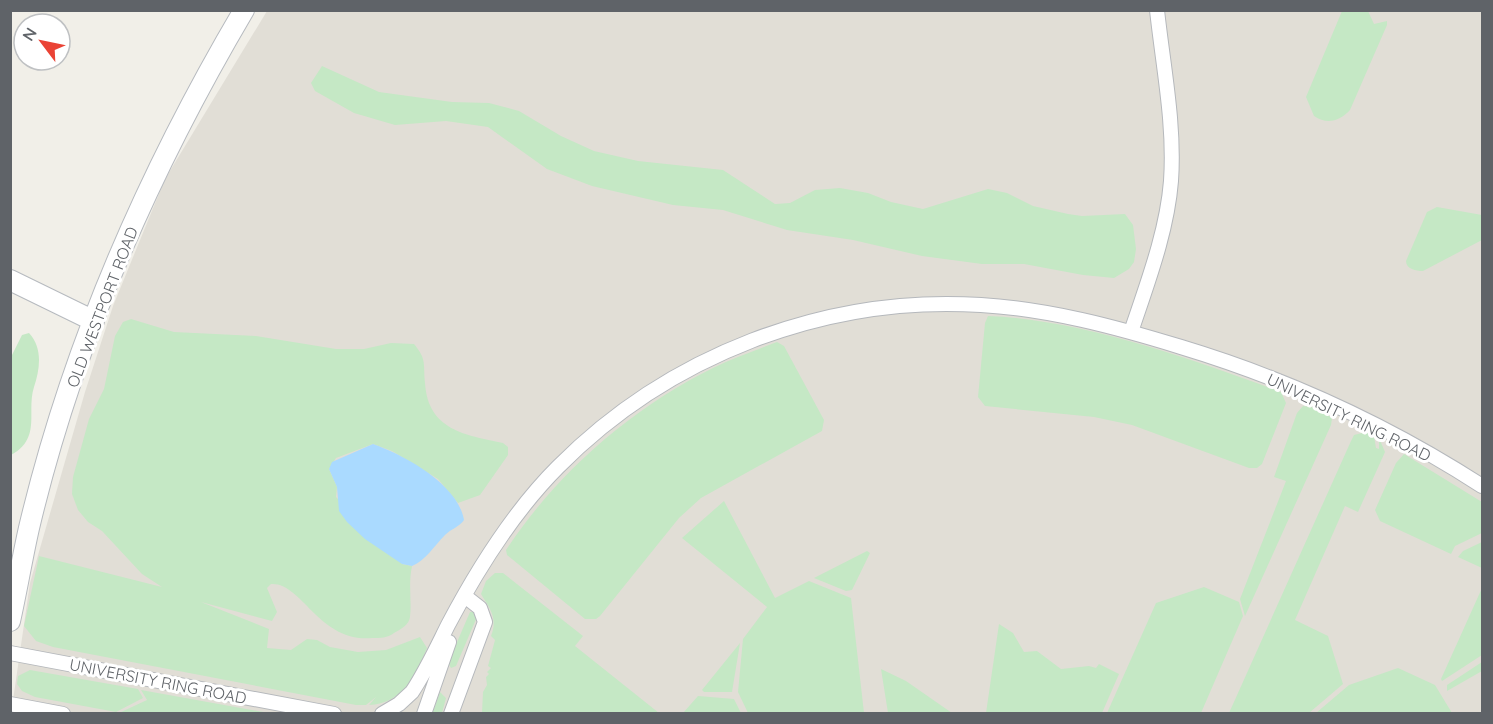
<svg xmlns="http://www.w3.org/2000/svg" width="1493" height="724" font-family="Quicksand,sans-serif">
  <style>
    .education { fill: #e1ded6 }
    .green { fill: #c5e8c5 }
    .water { fill: #aadaff }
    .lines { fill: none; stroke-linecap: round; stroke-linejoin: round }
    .street-casing { stroke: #b5b8bc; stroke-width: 16 }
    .secondary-casing { stroke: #b6babf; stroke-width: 22 }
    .street { stroke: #fff; stroke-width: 14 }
    .secondary { stroke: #fff; stroke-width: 20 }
    .labels { text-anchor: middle; stroke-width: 6; stroke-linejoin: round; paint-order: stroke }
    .street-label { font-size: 16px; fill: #5f6368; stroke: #fff }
  </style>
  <rect width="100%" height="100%" fill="#f1efe8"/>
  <path class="education" d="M267 11H1482V713L11 714 30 583 85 392 113 306 165 179Z"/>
  <path class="green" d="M1342 11H1368L1374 24 1387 21V25L1350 110C1340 121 1327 125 1314 116L1306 97Z
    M322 66 379 92 452 102 489 103 519 111 561 136 594 151 638 161 723 170 775 204 790 203 815 190 840 188 868 193 891 202 923 209 988 189 1007 193 1033 206 1068 214 1082 216 1125 214 1133 225 1136 249 1134 262 1129 269 1114 278 1083 275 1024 264H982L922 256 853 240 787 230 723 210 673 205 592 186 547 169 488 127 446 121 395 125 354 113 315 91 311 83Z
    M1437 207 1482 215V240L1423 271C1416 271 1406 269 1406 261L1427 212Z
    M988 316C1080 319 1195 360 1281 392L1286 403 1262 464 1257 468H1249L1132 425 1094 417 985 406 978 397 985 323Z
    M131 319 174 332 256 336 336 349H364L391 343 414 344C427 360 423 363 425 383 428 430 465 435 503 443L508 447V455L480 495 458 503 438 479 392 451 373 444 336 458 329 469 337 487 336 497 402 564 412 566C408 585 412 601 410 617 409 625 401 629 394 633 387 638 381 638 372 638 319 643 302 582 271 584L267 588 277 612 272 621 201 602 269 629 267 648 291 650 307 639 317 640 330 647 358 652 386 650 420 637 427 648C416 674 403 704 369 705L376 697 366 705H356L53 647 36 641 24 626 39 556 162 587 142 574 102 531 88 522 78 510 72 494 73 477 89 419 104 389 115 336 123 322Z
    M29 333C43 348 40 369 34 387 26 412 42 438 11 455V357L22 335Z
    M777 342 784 346 824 420 822 431 701 498 679 518 600 616 596 619H585L507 555 506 550C557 473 630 409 713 368 733 358 756 350 777 342Z
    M1303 406 1318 408 1332 418 1331 425 1245 616 1240 599 1286 481 1274 477 1297 413Z
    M1366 432 1374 436 1376 448 1379 449V438L1385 452 1358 512 1345 506 1295 620 1328 636 1343 684 1309 713H1229L1351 441 1354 435Z
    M1404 454 1482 502V533L1455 546 1451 554 1380 521 1375 510 1396 463Z
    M724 501 775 598 809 581 851 598 864 713H748L738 692 743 639 767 607 682 538Z
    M1482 542V568L1458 557 1463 551Z
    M867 551 870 553 852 590 846 591 814 578Z
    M495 573H503L583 636 575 646 659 713H482L483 692 487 685 486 677 489 674 487 672 491 668 488 666 495 640 491 636C498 618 490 609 481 594L486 581Z
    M1204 587 1239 602 1243 616 1201 713H1107L1156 603Z
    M1482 588V655L1442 681 1441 679Z
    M470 612H475L477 617 456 666 451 668 448 663Z
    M999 624 1013 633 1024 652 1037 651 1061 669 1089 666 1096 668 1099 664 1119 674 1102 713H986Z
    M740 643 732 692H704L702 690Z
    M1482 662V671L1447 691V685Z
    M1398 668 1435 685 1452 713H1316L1349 685Z
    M881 669 906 681 952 713H888Z
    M30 670 138 689 143 698 116 712 35 697 22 691 17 684 18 676Z
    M141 690 269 713H119L147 700Z
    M440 692 446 698 442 713 432 714Z
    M698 696 734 699 741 713H683Z"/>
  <path class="water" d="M373 444C404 455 458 484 464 520 459 527 451 529 445 535 434 546 426 560 412 566L402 564 365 539 347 522 339 511 337 487 329 469 332 462Z"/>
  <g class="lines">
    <defs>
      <path id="street" d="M1131 332C1147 284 1167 232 1171 181 1175 124 1163 66 1157 10
        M10 653 334 714
        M10 704 63 714
        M382 714 399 704 412 692C426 671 437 647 448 625 477 570 514 511 558 467 668 356 824 295 981 305 1049 309 1116 327 1181 347 1287 379 1389 426 1482 486
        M424 714 449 642
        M451 714 485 622 480 608 466 597"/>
      <path id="secondary" d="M10 280 94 321
        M10 621C17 590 22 559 29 528 72 346 149 171 244 10"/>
    </defs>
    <use href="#street" class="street-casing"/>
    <use href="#secondary" class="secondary-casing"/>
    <use href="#street" class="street"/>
    <use href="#secondary" class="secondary"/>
  </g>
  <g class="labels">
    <g class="street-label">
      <text transform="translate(102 307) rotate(-69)" y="6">OLD WESTPORT ROAD</text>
      <text transform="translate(1349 417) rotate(26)" y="6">UNIVERSITY RING ROAD</text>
      <text transform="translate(158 681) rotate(11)" y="6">UNIVERSITY RING ROAD</text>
    </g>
  </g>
  <rect width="1493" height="724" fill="none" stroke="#5f6368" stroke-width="24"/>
  <g transform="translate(42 42) rotate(302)"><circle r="28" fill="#ffffff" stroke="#bfc1c3" stroke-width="1.5"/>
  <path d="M0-4.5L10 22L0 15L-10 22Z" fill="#ea4335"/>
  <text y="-9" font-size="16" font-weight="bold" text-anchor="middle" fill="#5f6368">N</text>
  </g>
</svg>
